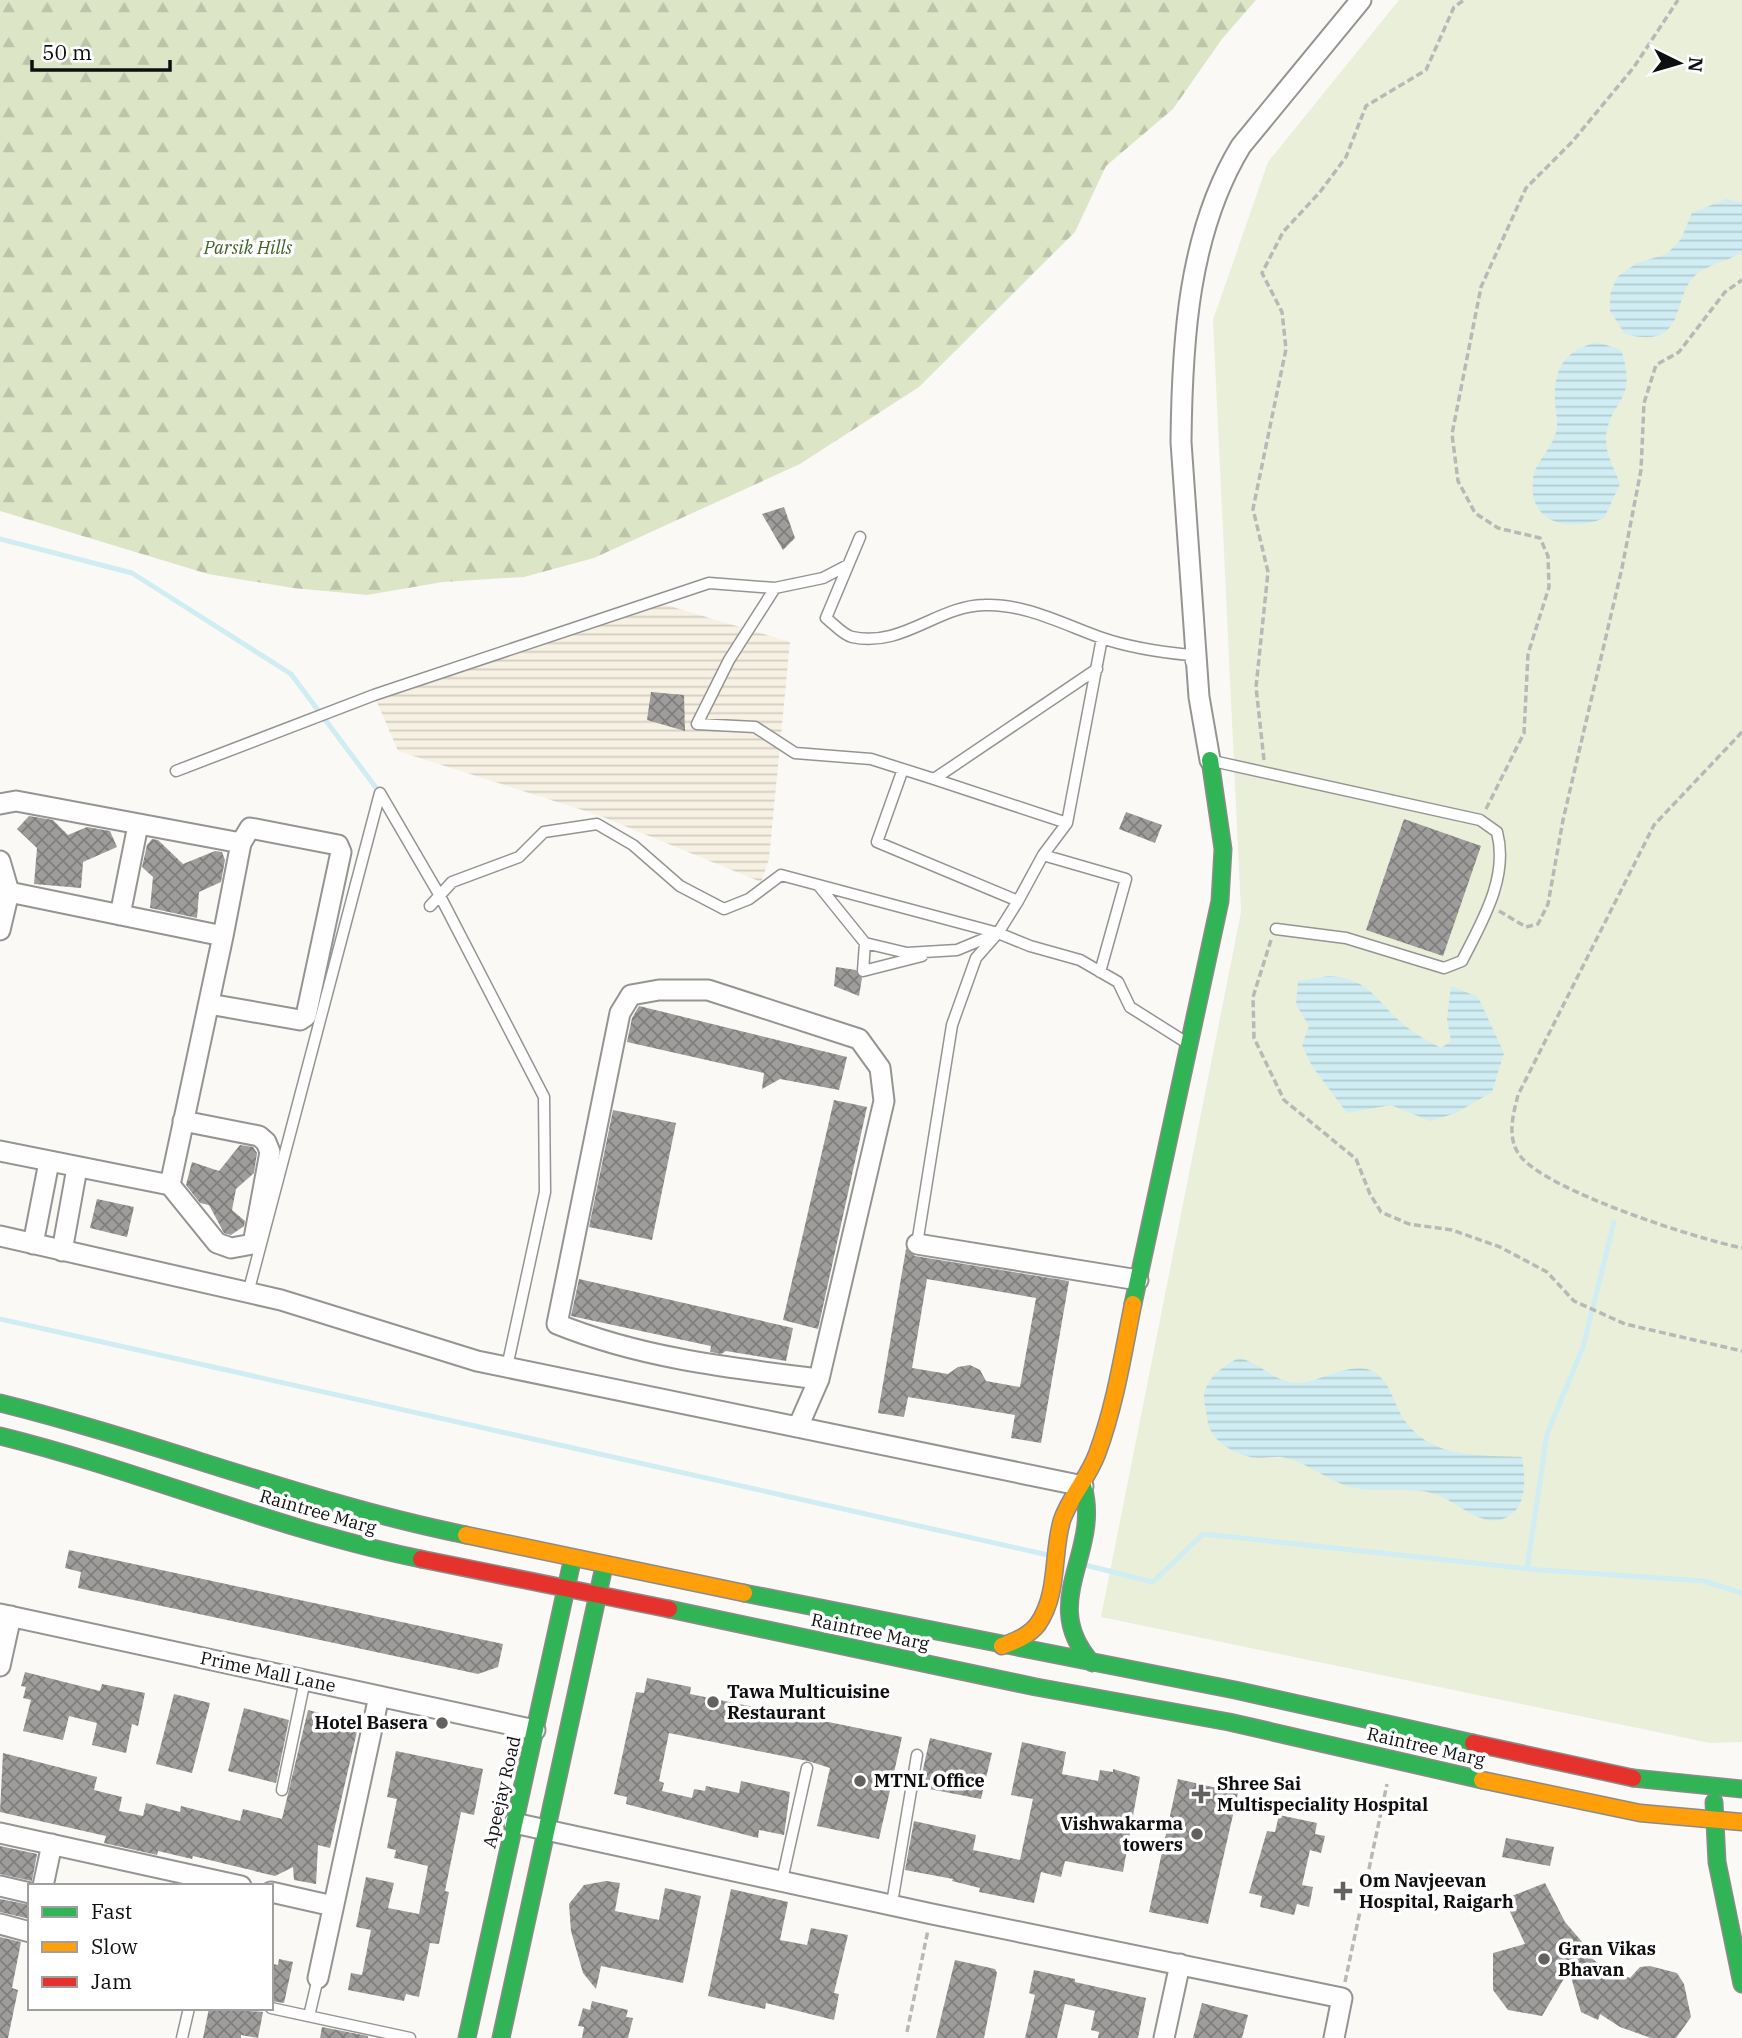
<svg xmlns="http://www.w3.org/2000/svg" width="1742" height="2038" font-family="'IBM Plex Serif',serif">
  <style>
    .farmland { fill: url(#farmland-rules) }
    .grass { fill: #e9efd8 }
    .forest { fill: url(#forest-firs) }
    .water { fill: url(#water-rules) }
    .lines { fill: none; stroke-linecap: round; stroke-linejoin: round }
    .stream { stroke: #cfedf2; stroke-width: 5 }
    .building { fill: url(#building-cross-hatch); fill-rule: evenodd }
    .lane-casing { stroke: #959493; stroke-width: 13 }
    .street-casing { stroke: #959493; stroke-width: 23 }
    .fast-casing { stroke: #8c8b8a; stroke-width: 19 }
    .slow-casing { stroke: #8c8b8a; stroke-width: 19 }
    .jam-casing { stroke: #8c8b8a; stroke-width: 19 }
    .path { stroke: #b9b8b8; stroke-width: 3.5; stroke-dasharray: 7 3.5; stroke-linecap: butt }
    .lane { stroke: #fefefe; stroke-width: 10 }
    .street { stroke: #fefefe; stroke-width: 19 }
    .fast { stroke: #30b455; stroke-width: 16 }
    .slow { stroke: #ff9f0a; stroke-width: 16 }
    .jam { stroke: #e5322d; stroke-width: 16 }
    .poi-dot { fill: #626160; stroke: #fff; stroke-width: 2.5 }
    .labels { text-anchor: middle; stroke-width: 7; stroke-linejoin: round; paint-order: stroke }
    .park-label { font-size: 18px; font-style: italic; fill: #3e6224; stroke: #fff }
    .street-label { font-size: 18px; fill: #0f0f0f; stroke: #fff }
    .poi-label { font-size: 18px; font-weight: bold; fill: #0f0f0f; stroke: #fff; text-anchor: start }
  </style>
  <defs>
    <pattern id="farmland-rules" width="6" height="5" patternUnits="userSpaceOnUse" patternTransform="scale(1.75)"><rect width="6" height="5" fill="#f6f1e3"/><path d="M0 2.5h6" fill="none" stroke="#d2cdc2"/></pattern>
    <pattern id="forest-firs" width="22" height="20" patternUnits="userSpaceOnUse" patternTransform="scale(1.75)"><rect width="22" height="20" fill="#dce6c6"/><path d="M5 1l3.5 6h-7zM16 11l3.5 6h-7z" fill="#bcc4a9"/></pattern>
    <pattern id="water-rules" width="6" height="5" patternUnits="userSpaceOnUse" patternTransform="scale(1.75)"><rect width="6" height="5" fill="#cfedf2"/><path d="M0 2.5h6" fill="none" stroke="#b1cace"/></pattern>
    <pattern id="building-cross-hatch" width="8" height="8" patternUnits="userSpaceOnUse" patternTransform="scale(1.75)"><rect width="8" height="8" fill="#9f9d9b"/><path d="M0 0l8 8M0 8l8-8" fill="none" stroke="#807e7d"/></pattern>
  </defs>
  <rect width="100%" height="100%" fill="#fbf9f6"/>
  <path class="farmland" d="M653 601 790 642 769 859 761 882 598 815 398 751 374 695Z"/>
  <path class="grass" d="M1399 0H1742V1742L1710 1743 1101 1617 1241 912 1213 320 1268 162Z"/>
  <path class="forest" d="M0 0H1256L1222 39 1173 109 1106 166 1075 232 919 387 800 464 594 558 524 577 443 582 367 595 293 588 208 574 0 511Z"/>
  <path class="water" d="M1726 199 1742 203V251C1729 262 1711 263 1698 273 1669 295 1691 351 1625 334L1610 311V295L1617 277 1637 263 1667 254 1681 239 1692 213Z
    M1597 342 1621 350C1639 403 1609 399 1606 438 1605 454 1615 469 1620 484L1604 518C1571 532 1528 525 1533 480 1534 463 1552 449 1556 432 1559 421 1555 411 1555 400 1554 365 1566 351 1597 342Z
    M1328 976C1373 978 1378 1006 1408 1028 1418 1036 1430 1042 1441 1048L1451 1041 1447 1019 1451 986 1478 997 1504 1053 1492 1092 1456 1113 1430 1121 1391 1105 1347 1113 1312 1066 1302 1045 1309 1026 1296 1004 1298 981Z
    M1239 1358C1262 1363 1276 1385 1301 1383 1322 1381 1354 1360 1374 1372 1390 1382 1393 1401 1402 1416 1427 1459 1479 1455 1522 1457 1525 1475 1528 1505 1509 1516 1484 1532 1458 1501 1435 1494 1407 1485 1379 1494 1351 1487 1327 1481 1306 1461 1282 1457 1276 1456 1268 1458 1261 1458 1243 1458 1220 1447 1211 1431 1207 1425 1207 1413 1205 1405 1199 1383 1221 1367 1239 1358Z"/>
  <g class="lines">
    <path class="stream" d="M0 539 132 573 291 674 380 793
      M0 1319 1048 1555
      M1085 1565 1153 1582 1203 1534 1541 1570 1704 1581 1742 1593
      M1527 1569 1547 1434 1583 1347 1614 1222"/>
  </g>
  <path class="building" d="M784 507 795 538 783 550 762 514Z
    M651 692 684 695 685 731 647 720Z
    M1126 812 1162 825 1155 843 1119 829Z
    M29 816 53 820 68 835 87 827 110 831 117 847 83 862 81 888 34 884 37 848 17 829Z
    M1404 819 1481 846 1443 956 1366 930Z
    M152 839 158 840 183 864 215 851 222 852 225 860 221 882 199 892 197 918 150 908 153 877 142 867 147 845Z
    M836 967 856 970 862 978 859 996 834 986Z
    M639 1006 847 1057 839 1090 780 1079 762 1089 764 1073 627 1042 632 1018Z
    M834 1100 867 1107 818 1329 783 1320Z
    M613 1110 676 1123 652 1240 589 1227Z
    M240 1145 253 1147 257 1153 254 1173 236 1189 232 1210 245 1221 244 1226 231 1235 224 1233 209 1205 200 1203 186 1185 192 1162 219 1171Z
    M97 1199 134 1207 127 1237 90 1228Z
    M906 1249 915 1256 1069 1281 1041 1443 1011 1438 1015 1415 908 1397 904 1417 878 1413ZM927 1279 1036 1298 1020 1387 986 1381 980 1370 970 1365 958 1367 948 1374 912 1368Z
    M579 1279 793 1328 786 1361 726 1351 721 1354 710 1352 711 1346 571 1316Z
    M69 1550 503 1644 498 1667 478 1674 78 1588 81 1572 65 1568Z
    M25 1672 100 1691 102 1684 145 1693 138 1726 132 1724 126 1753 92 1745 97 1723 69 1716 63 1740 23 1731 31 1700 23 1698 26 1687 21 1686Z
    M647 1678 691 1687 690 1694 902 1737 879 1839 817 1826 830 1768 808 1761 669 1733 659 1781 664 1783 662 1791 692 1798 694 1789 705 1791 706 1786 739 1793 741 1781 790 1792 784 1835 759 1830 758 1838 626 1804 627 1797 614 1794 636 1692 644 1693Z
    M174 1694 210 1703 192 1773 156 1764Z
    M244 1708 289 1720 276 1783 228 1771Z
    M308 1710 359 1723 330 1848 318 1845 316 1884 294 1880 293 1867 275 1876 193 1856 192 1859 158 1851 157 1855 104 1843 106 1836 0 1812 3 1753 97 1777 94 1790 122 1797 119 1811 143 1816 146 1803 180 1812 181 1806 240 1821 243 1809 282 1819Z
    M930 1738 992 1753 981 1799 919 1787Z
    M1022 1742 1066 1752 1062 1774 1098 1781 1100 1770 1113 1772V1769L1140 1777 1123 1872 1065 1861 1061 1877 1041 1872 1034 1903 979 1892 980 1888 952 1881 953 1879 905 1870 914 1821 976 1835 973 1850 1020 1860 1033 1799 1011 1795Z
    M396 1751 483 1769 474 1815 461 1812 445 1891 449 1892 439 1944 430 1943 419 1997 406 1994 404 2001 348 1990 351 1973 362 1975 371 1930 356 1927 366 1877 394 1883 388 1908 419 1914 428 1866 394 1858 396 1850 387 1848 397 1799 387 1797Z
    M1178 1779 1238 1793 1208 1924 1149 1912Z
    M1279 1815 1317 1823 1315 1834 1325 1836 1321 1853 1310 1850 1302 1885 1313 1887 1309 1907 1297 1904 1294 1915 1260 1907 1262 1896 1249 1893 1267 1831 1275 1832Z
    M1506 1838 1554 1847 1550 1866 1502 1857Z
    M0 1846 37 1854 32 1881 0 1874Z
    M606 1881 620 1883 615 1911 659 1920 665 1888 701 1896 683 1983 601 1966 596 1989 583 1973 571 1931 569 1904 584 1885Z
    M1545 1883 1565 1922 1583 1943 1585 1952 1601 1966 1630 1978 1640 1967 1650 1966 1677 1973 1684 1984 1691 2017 1676 2038H1651L1620 2027 1600 2014 1598 2020 1581 2012 1569 1970 1542 2016 1508 2010 1493 1990V1953L1525 1944 1504 1899Z
    M731 1889 788 1902 780 1940 807 1945 811 1928 848 1935 834 1993 839 1994 834 2020 766 2003 765 2009 708 1996Z
    M0 1899 30 1905V1919L0 1912Z
    M0 1937 21 1942 12 1988 18 1990 8 2038H0Z
    M279 1959 293 1962 284 2003 271 2001 274 1986 271 1973 273 1964 278 1965Z
    M955 1960 995 1969 997 1973 984 2038H936Z
    M1034 1970 1075 1979V1982L1146 1998 1138 2038H1098L1099 2032 1091 2030 1095 2011 1065 2004 1057 2038H1025L1035 1995 1029 1993Z
    M592 2001 628 2010 626 2017 633 2018 628 2038H582L584 2027 578 2026 583 2008 590 2010Z
    M1202 2003 1248 2015 1242 2038H1193Z
    M209 2008 263 2012 258 2038 241 2035V2038H203Z
    M322 2027 368 2036V2038H320Z"/>
  <g class="lines">
    <defs>
      <path id="lane" d="M860 537 826 618C834 624 843 635 852 637 902 648 937 606 984 605 1024 603 1065 625 1102 638 1131 648 1159 652 1190 655L1191 662
        M775 588 729 660 697 724 755 727 795 753 871 759 934 779
        M1097 669 934 779 1067 823 1102 638
        M1213 761 1480 820 1497 832C1509 877 1482 922 1462 961L1444 968 1346 938 1276 929
        M903 769 877 842 1018 901 998 933 976 958 952 1025 917 1244
        M176 771 374 695 709 583 775 588 823 578 848 565
        M1043 855 1067 823
        M819 886 865 943 907 953 957 950 998 933 1030 946 1080 960 1118 982 1130 1007 1187 1043
        M1018 901 1043 855 1126 879 1100 972
        M430 906 452 882 519 857 544 832 597 824 633 845 680 886 724 909 749 899 781 875 998 933
        M865 943 863 971 922 956
        M248 1293 380 793 440 896 544 1097 545 1192 507 1367
        M282 1790 305 1680
        M782 1880 807 1768
        M892 1903 917 1755
        M271 2008 410 2038
        M309 2016 318 1978
        M182 2038 189 2008"/>
      <path id="street" d="M1210 760 1199 697 1181 442C1182 342 1188 233 1241 146L1361 0
        M0 804 16 801 241 843 223 936
        M0 861 9 892
        M120 915 138 825
        M0 930 9 892 223 936 170 1185 0 1151
        M209 1004 300 1020 306 1016 341 852 338 845 250 828 241 843
        M170 1185 217 1243 231 1248 253 1244 270 1152 266 1142 259 1136 183 1121
        M0 1236 281 1300 477 1361 1083 1486
        M33 1244 49 1162
        M917 1244 1138 1280
        M62 1251 77 1168
        M798 1427 819 1379 884 1101 880 1068 859 1039 708 990H659L631 995 620 1013 557 1324C641 1358 730 1368 819 1379
        M0 1614 535 1730
        M0 1666 11 1616
        M514 1823 932 1914 1342 1998 1334 2038
        M0 1833 241 1886
        M0 1886 30 1893
        M43 1886 52 1844
        M271 1892 333 1906
        M0 1924 30 1932
        M318 1978 379 1696
        M1164 2038 1180 1964"/>
      <path id="fast" d="M1133 1304 1220 901 1223 849 1210 760
        M0 1403C157 1442 308 1503 466 1535
        M0 1436C142 1471 277 1530 421 1559
        M1083 1486C1102 1553 1037 1602 1092 1663
        M744 1593 1235 1690 1473 1743
        M669 1609 1036 1687 1229 1722 1482 1780
        M1633 1778 1742 1789
        M1714 1802 1717 1862 1742 1984
        M467 2038 571 1566
        M501 2038 603 1571"/>
      <path id="slow" d="M466 1535 744 1593
        M1002 1646C1015 1641 1029 1636 1038 1624 1059 1594 1052 1553 1062 1520 1070 1497 1088 1478 1097 1454 1115 1406 1123 1354 1133 1304
        M1482 1780 1640 1813 1742 1822"/>
      <path id="jam" d="M421 1559 669 1609
        M1473 1743 1633 1778"/>
    </defs>
    <use href="#lane" class="lane-casing"/>
    <use href="#street" class="street-casing"/>
    <use href="#fast" class="fast-casing"/>
    <use href="#slow" class="slow-casing"/>
    <use href="#jam" class="jam-casing"/>
    <path class="path" d="M1742 732 1654 825 1518 1095C1513 1115 1506 1139 1521 1157 1551 1192 1694 1238 1742 1248
      M1264 760 1256 687 1268 572 1253 509 1286 349 1282 312 1262 273 1283 232 1320 192 1346 157 1366 106 1426 70 1454 7 1464 0
      M1486 809 1524 733 1528 654 1549 587 1548 556 1540 538 1498 528 1475 513 1458 481 1452 434 1481 287 1526 188 1572 142 1634 67 1678 0
      M1499 911 1526 927 1538 924 1548 904 1563 820 1622 568 1641 470 1644 403 1656 365 1679 352 1725 292 1742 280
      M1271 940 1253 997 1254 1038 1284 1100 1356 1159 1370 1194 1381 1212 1409 1224 1452 1230 1500 1247 1547 1272 1574 1301 1625 1324 1742 1351
      M1345 1982 1387 1784
      M907 2032 928 1930"/>
    <use href="#lane" class="lane"/>
    <use href="#street" class="street"/>
    <use href="#fast" class="fast"/>
    <use href="#slow" class="slow"/>
    <use href="#jam" class="jam"/>
  </g>
  <g class="poi-dot">
    <circle cx="713" cy="1702" r="7"/>
    <circle cx="442" cy="1723" r="7"/>
    <circle cx="860" cy="1781" r="7"/>
    <path d="M1197.5 1783.5h7v7h7v7h-7v7h-7v-7h-7v-7h7z"/>
    <circle cx="1197" cy="1834" r="7"/>
    <path d="M1339.5 1880.5h7v7h7v7h-7v7h-7v-7h-7v-7h7z"/>
    <circle cx="1544" cy="1959" r="7"/>
  </g>
  <g class="labels">
    <g class="park-label">
      <text x="248" y="254">Parsik Hills</text>
    </g>
    <g class="street-label">
      <text transform="translate(318 1512) rotate(16)" y="6">Raintree Marg</text>
      <text transform="translate(870 1632) rotate(12)" y="6">Raintree Marg</text>
      <text transform="translate(268 1672) rotate(12)" y="6">Prime Mall Lane</text>
      <text transform="translate(1426 1747) rotate(13)" y="6">Raintree Marg</text>
      <text transform="translate(502 1792) rotate(-77)" y="6">Apeejay Road</text>
    </g>
    <g class="poi-label">
      <text x="727" y="1698">Tawa Multicuisine<tspan x="727" dy="21">Restaurant</tspan></text>
      <text x="428" y="1729" text-anchor="end">Hotel Basera</text>
      <text x="874" y="1787">MTNL Office</text>
      <text x="1217" y="1790">Shree Sai<tspan x="1217" dy="21">Multispeciality Hospital</tspan></text>
      <text x="1183" y="1830" text-anchor="end">Vishwakarma<tspan x="1183" dy="21">towers</tspan></text>
      <text x="1359" y="1887">Om Navjeevan<tspan x="1359" dy="21">Hospital, Raigarh</tspan></text>
      <text x="1558" y="1955">Gran Vikas<tspan x="1558" dy="21">Bhavan</tspan></text>
    </g>
  </g>
  <rect x="28" y="1884" width="245" height="126" fill="#ffffff" stroke="#9f9f9f" stroke-width="2"/>
  <rect x="42" y="1907" width="35" height="10" fill="#30b455" stroke="#9f9f9f" stroke-width="2"/>
  <text x="91" y="1919" font-size="21" fill="#0f0f0f">Fast</text>
  <rect x="42" y="1942" width="35" height="10" fill="#ff9f0a" stroke="#9f9f9f" stroke-width="2"/>
  <text x="91" y="1954" font-size="21" fill="#0f0f0f">Slow</text>
  <rect x="42" y="1977" width="35" height="10" fill="#e5322d" stroke="#9f9f9f" stroke-width="2"/>
  <text x="91" y="1989" font-size="21" fill="#0f0f0f">Jam</text>
  <g transform="translate(1679 63) rotate(95)" stroke="#ffffff" stroke-width="5" paint-order="stroke">
  <path d="M0-5L12 26L0 18L-12 26Z" fill="#0f0f0f"/>
  <text y="-10" font-size="19" font-weight="bold" text-anchor="middle" fill="#0f0f0f">N</text>
  </g>
  <path d="M32 60v10h138v-10" fill="none" stroke="#0f0f0f" stroke-width="3.5"/>
  <text x="42" y="60" font-size="21" fill="#0f0f0f" stroke="#ffffff" stroke-width="5" paint-order="stroke">50 m</text>
</svg>
